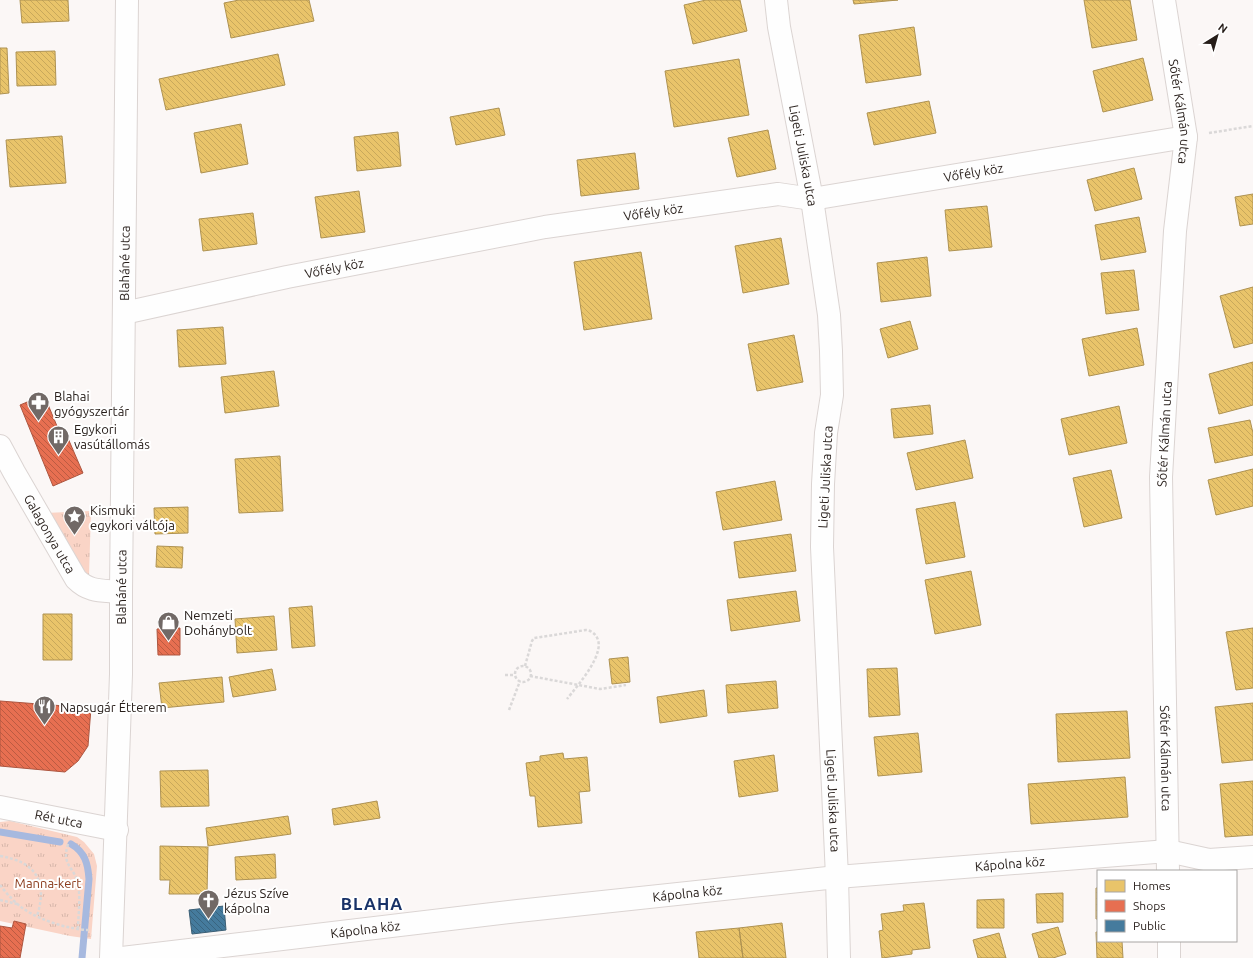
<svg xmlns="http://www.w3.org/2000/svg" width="1253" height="958" font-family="Ubuntu,sans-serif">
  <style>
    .park { fill: url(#park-tufts) }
    .homes { fill: url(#homes-back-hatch); stroke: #ae9252 }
    .shops { fill: url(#shops-back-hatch); stroke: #ad5640 }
    .public { fill: url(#public-back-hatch); stroke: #3c5f75 }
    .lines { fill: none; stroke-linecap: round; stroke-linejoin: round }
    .stream { stroke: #a7b9df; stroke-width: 7 }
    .street-casing { stroke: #dbd4d2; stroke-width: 24 }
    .secondary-casing { stroke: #dbd4d2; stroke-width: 24 }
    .path { stroke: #dad8d8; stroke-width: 2.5; stroke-dasharray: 3 2; stroke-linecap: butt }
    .street { stroke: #fefefe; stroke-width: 22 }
    .secondary { stroke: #fefefe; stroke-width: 22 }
    .labels { text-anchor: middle; stroke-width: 4; stroke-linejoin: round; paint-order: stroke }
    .street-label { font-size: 13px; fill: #261d19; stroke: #fff }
    .poi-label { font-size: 13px; fill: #261d19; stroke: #fff; text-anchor: start }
    .park-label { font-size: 13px; fill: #8b3c1d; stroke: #fff }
    .district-label { font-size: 17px; font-weight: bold; letter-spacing: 1px; fill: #183268; stroke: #fff }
  </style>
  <defs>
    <pattern id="park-tufts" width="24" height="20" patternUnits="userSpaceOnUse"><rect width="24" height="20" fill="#fad4c6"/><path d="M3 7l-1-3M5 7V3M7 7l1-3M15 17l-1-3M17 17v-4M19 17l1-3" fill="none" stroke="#d6b6aa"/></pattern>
    <pattern id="homes-back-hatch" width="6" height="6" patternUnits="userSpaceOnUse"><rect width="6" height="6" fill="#e9c46a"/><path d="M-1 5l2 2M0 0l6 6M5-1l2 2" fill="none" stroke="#c8a85b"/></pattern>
    <pattern id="shops-back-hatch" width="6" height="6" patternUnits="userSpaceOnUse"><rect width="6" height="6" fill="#e76f51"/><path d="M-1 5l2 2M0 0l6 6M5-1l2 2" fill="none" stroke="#bb5b42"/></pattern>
    <pattern id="public-back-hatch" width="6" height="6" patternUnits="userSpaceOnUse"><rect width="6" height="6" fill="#457b9d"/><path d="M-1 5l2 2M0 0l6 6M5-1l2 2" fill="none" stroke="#39647f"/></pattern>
  </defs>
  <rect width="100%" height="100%" fill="#fbf7f6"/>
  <path class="park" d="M91 511 89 576 85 574 45 513Z
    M10 821 77 837 84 842 94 854 97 866 91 939 70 936 0 921V822Z"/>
  <path class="homes" d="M20 0H68L69 21 22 23Z
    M239 0H309L314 21 231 38 224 3Z
    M706 0H740L747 31 693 44 684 5Z
    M853 0H898L854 4Z
    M1084 0H1130L1137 40 1092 48Z
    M914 27 921 75 866 83 859 35Z
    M0 48H7L9 93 0 94Z
    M55 51 56 85 17 86 16 52Z
    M278 54 285 85 166 110 159 79Z
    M1143 58 1153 100 1103 112 1093 71Z
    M739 59 749 115 674 127 665 71Z
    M929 101 936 133 874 145 867 113Z
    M499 108 505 135 456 145 450 117Z
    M241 124 248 164 201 173 194 133Z
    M768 130 776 169 737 177 728 138Z
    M398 132 401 166 357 171 354 137Z
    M62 136 66 183 10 187 6 140Z
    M635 153 639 189 581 196 577 160Z
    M1134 168 1142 199 1095 211 1087 180Z
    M359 191 365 232 321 238 315 197Z
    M1253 194V224L1240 226 1235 197Z
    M987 206 992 247 949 251 945 210Z
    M253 213 257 244 203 251 199 219Z
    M1139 217 1146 252 1101 260 1095 225Z
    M781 238 789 284 743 293 735 246Z
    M641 252 652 319 584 330 574 262Z
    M927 257 931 296 881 302 877 263Z
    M1134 270 1139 310 1106 314 1101 273Z
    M1253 287V343L1234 348 1220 296Z
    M910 321 918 349 888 358 880 329Z
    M223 327 226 364 179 367 177 330Z
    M1137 328 1144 365 1089 376 1082 339Z
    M794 335 803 382 757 391 748 344Z
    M1253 362V405L1219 414 1209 374Z
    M274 371 279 406 225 413 221 377Z
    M930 405 933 434 894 438 891 409Z
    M1119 406 1127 443 1069 455 1061 419Z
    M1250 420 1253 433V455L1215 463 1208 428Z
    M965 440 973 478 916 490 907 453Z
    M280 456 283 511 239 513 235 459Z
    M1253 469V506L1216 515 1208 480Z
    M1111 470 1122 518 1084 527 1073 478Z
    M775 481 782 520 723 530 716 492Z
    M955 502 965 557 926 564 916 509Z
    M188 507V533L155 534 154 508Z
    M791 534 796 571 739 578 734 542Z
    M157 546 183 547 182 568 156 567Z
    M971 571 981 625 935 634 925 580Z
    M796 591 800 621 731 631 727 600Z
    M312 606 315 646 292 648 289 608Z
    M43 614H72V660H43Z
    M274 616 277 650 237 653 235 619Z
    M1253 628V688L1236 690 1226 632Z
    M628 657 630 682 612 684 609 659Z
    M897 668 900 715 869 717 867 669Z
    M272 669 276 690 233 697 229 677Z
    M222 677 224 702 162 708 159 683Z
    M776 681 778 708 728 713 726 685Z
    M704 690 707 716 660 723 657 697Z
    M1253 703V760L1222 763 1215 707Z
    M1127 711 1130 758 1058 762 1056 714Z
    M918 733 922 772 878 776 874 737Z
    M563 753 564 759 587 757 590 791 579 792 582 823 538 827 535 796H530L526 763 540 761V756Z
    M774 755 778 791 739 797 734 761Z
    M208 770 209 806 161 807 160 771Z
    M1125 777 1128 817 1031 824 1028 784Z
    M1253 781V835L1225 837 1220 784Z
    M377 801 380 818 334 825 332 809Z
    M288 816 291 834 208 846 206 828Z
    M160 846 208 847 207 894H169L170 880H160Z
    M275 854 276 878 236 880 235 857Z
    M1096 888H1098V919H1096Z
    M1063 893V922L1037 923 1036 894Z
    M1004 899V928H977V900Z
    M924 903 930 948 912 950V954L882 958 879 931 883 930 881 914 904 911 903 905Z
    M782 923 786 958H743L739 928Z
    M1058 927 1066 954 1053 958H1039L1032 934Z
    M739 928 743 958H699L696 932Z
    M1096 932H1098V941H1122L1123 958H1097Z
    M999 933 1006 958H978L973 940Z"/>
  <path class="shops" d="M44 395 62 438 67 436 83 473 53 486 20 405Z
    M180 628V655H158L157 629Z
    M0 701 91 708 88 746 78 761 65 772 0 766Z
    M14 921 26 924 20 958H0V926L12 928Z"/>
  <path class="public" d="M224 906 226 930 192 934 189 910Z"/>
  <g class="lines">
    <path class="stream" d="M0 832 60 842
      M71 844C85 852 88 864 89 879L82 958"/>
    <defs>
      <g id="street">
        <path id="s1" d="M776 0 779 27 812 199 829 315 831 351 832 395 826 433 823 484 822 547 837 877 839 958"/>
        <path id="s2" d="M1164 0 1186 137 1175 231 1161 477 1168 871"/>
        <path id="s3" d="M124 313 287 277 545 227 778 194 812 199 1186 137"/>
        <path id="s4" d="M0 446 14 472 76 579C90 593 103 590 121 592"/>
        <path d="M1169 941V958"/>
        <path id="s5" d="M122 958 518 911 837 877 1168 851 1209 860 1253 857"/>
      </g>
      <g id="secondary">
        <path id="s6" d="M0 807 117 830"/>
        <path id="s7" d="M111 958 121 674V592L127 0"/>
      </g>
    </defs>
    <use href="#street" class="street-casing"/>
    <use href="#secondary" class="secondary-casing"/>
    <path class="path" d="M1209 133 1253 126
      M525 666 532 641 534 638 586 630C590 630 594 633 596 636 608 652 577 686 567 699
      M515 674a8 8 0 1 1 16 0a8 8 0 1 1-16 0Z
      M505 675H515
      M530 676 600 689 626 685
      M509 710 520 681
      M68 844C61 867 75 866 78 885 81 899 78 915 78 930
      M0 856C36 862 48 881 37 916
      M0 885C7 894 15 903 24 909 39 920 71 930 89 930
      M0 900 17 904"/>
    <use href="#street" class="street"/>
    <use href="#secondary" class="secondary"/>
  </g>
  <defs>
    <symbol id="pharmacy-pin" viewBox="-11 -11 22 30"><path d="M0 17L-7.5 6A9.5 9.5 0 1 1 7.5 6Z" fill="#716966" stroke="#fff"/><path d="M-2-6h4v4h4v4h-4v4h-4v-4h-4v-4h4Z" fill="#fff"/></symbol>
    <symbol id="building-pin" viewBox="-11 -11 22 30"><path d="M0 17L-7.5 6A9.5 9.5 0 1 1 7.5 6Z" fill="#716966" stroke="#fff"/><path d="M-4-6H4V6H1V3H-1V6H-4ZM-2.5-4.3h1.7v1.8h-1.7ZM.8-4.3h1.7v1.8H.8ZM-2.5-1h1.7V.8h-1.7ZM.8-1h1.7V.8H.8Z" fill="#fff"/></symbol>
    <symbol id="sight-pin" viewBox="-11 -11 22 30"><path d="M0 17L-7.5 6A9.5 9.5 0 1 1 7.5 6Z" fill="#716966" stroke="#fff"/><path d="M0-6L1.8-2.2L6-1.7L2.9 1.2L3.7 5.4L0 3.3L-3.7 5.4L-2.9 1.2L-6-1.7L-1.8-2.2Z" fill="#fff"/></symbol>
    <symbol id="shop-pin" viewBox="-11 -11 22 30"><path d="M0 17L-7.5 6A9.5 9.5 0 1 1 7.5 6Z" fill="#716966" stroke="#fff"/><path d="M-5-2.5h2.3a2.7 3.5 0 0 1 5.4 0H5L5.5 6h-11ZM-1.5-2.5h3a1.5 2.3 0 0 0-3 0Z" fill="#fff"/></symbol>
    <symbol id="restaurant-pin" viewBox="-11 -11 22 30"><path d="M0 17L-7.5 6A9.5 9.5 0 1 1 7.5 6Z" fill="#716966" stroke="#fff"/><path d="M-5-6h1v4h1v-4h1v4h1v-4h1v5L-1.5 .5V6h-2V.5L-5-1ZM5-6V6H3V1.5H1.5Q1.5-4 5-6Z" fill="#fff"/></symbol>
    <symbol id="church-pin" viewBox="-11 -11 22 30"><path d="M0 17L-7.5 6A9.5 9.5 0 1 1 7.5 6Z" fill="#716966" stroke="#fff"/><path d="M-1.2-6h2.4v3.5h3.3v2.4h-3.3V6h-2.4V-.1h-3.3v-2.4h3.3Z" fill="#fff"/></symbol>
  </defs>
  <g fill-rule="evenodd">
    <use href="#pharmacy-pin" x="26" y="390" width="25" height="34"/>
    <use href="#building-pin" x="46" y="424" width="25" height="34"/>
    <use href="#sight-pin" x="62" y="504" width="25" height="34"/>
    <use href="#shop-pin" x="156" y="610" width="25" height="34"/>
    <use href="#restaurant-pin" x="32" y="694" width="25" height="34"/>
    <use href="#church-pin" x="196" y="888" width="25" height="34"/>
  </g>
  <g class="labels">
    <g class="street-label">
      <text dy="5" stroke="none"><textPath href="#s2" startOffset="113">Sőtér Kálmán utca</textPath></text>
      <text dy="5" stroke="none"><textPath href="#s1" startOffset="158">Ligeti Juliska utca</textPath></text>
      <text dy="5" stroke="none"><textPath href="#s3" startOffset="863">Vőfély köz</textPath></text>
      <text dy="5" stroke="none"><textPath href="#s3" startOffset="539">Vőfély köz</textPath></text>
      <text dy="5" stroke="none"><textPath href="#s7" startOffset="695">Blaháné utca</textPath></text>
      <text dy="5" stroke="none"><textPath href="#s3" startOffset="215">Vőfély köz</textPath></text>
      <text transform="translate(1164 434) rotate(-87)" y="5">Sőtér Kálmán utca</text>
      <text transform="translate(825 477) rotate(-87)" y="5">Ligeti Juliska utca</text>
      <text dy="5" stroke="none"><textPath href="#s4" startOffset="101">Galagonya utca</textPath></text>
      <text dy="5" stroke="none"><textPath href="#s7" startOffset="371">Blaháné utca</textPath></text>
      <text dy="5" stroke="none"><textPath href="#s2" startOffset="761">Sőtér Kálmán utca</textPath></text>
      <text dy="5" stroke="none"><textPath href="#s1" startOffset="806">Ligeti Juliska utca</textPath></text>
      <text dy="5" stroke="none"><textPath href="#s6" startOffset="60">Rét utca</textPath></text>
      <text dy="5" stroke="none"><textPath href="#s5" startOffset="893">Kápolna köz</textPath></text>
      <text dy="5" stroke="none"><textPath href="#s5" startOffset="569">Kápolna köz</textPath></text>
      <text dy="5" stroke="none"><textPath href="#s5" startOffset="245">Kápolna köz</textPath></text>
    </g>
    <g class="poi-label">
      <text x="54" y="401">Blahai<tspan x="54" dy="15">gyógyszertár</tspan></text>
      <text x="74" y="434">Egykori<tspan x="74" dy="15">vasútállomás</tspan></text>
      <text x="90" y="515">Kismuki<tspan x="90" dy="15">egykori váltója</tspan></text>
      <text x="184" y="620">Nemzeti<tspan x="184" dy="15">Dohánybolt</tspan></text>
      <text x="60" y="712">Napsugár Étterem</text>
      <text x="224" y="898">Jézus Szíve<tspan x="224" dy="15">kápolna</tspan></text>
    </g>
    <g class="park-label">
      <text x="48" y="888">Manna-kert</text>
    </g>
    <g class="district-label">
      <text x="372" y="910">BLAHA</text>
    </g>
  </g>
  <rect x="1097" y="870" width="140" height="72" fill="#ffffff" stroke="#a8a5a3"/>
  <rect x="1105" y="880" width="20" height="12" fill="#e9c46a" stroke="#a8a5a3"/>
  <text x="1133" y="890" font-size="12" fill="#261d19">Homes</text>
  <rect x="1105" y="900" width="20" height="12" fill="#e76f51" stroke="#a8a5a3"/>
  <text x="1133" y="910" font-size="12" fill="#261d19">Shops</text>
  <rect x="1105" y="920" width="20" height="12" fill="#457b9d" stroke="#a8a5a3"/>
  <text x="1133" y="930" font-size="12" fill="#261d19">Public</text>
  <g transform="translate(1217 36) rotate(37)" stroke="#ffffff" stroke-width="3" paint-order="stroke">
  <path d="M0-3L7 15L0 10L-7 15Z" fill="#261d19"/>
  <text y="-6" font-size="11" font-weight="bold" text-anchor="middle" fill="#261d19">N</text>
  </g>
</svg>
